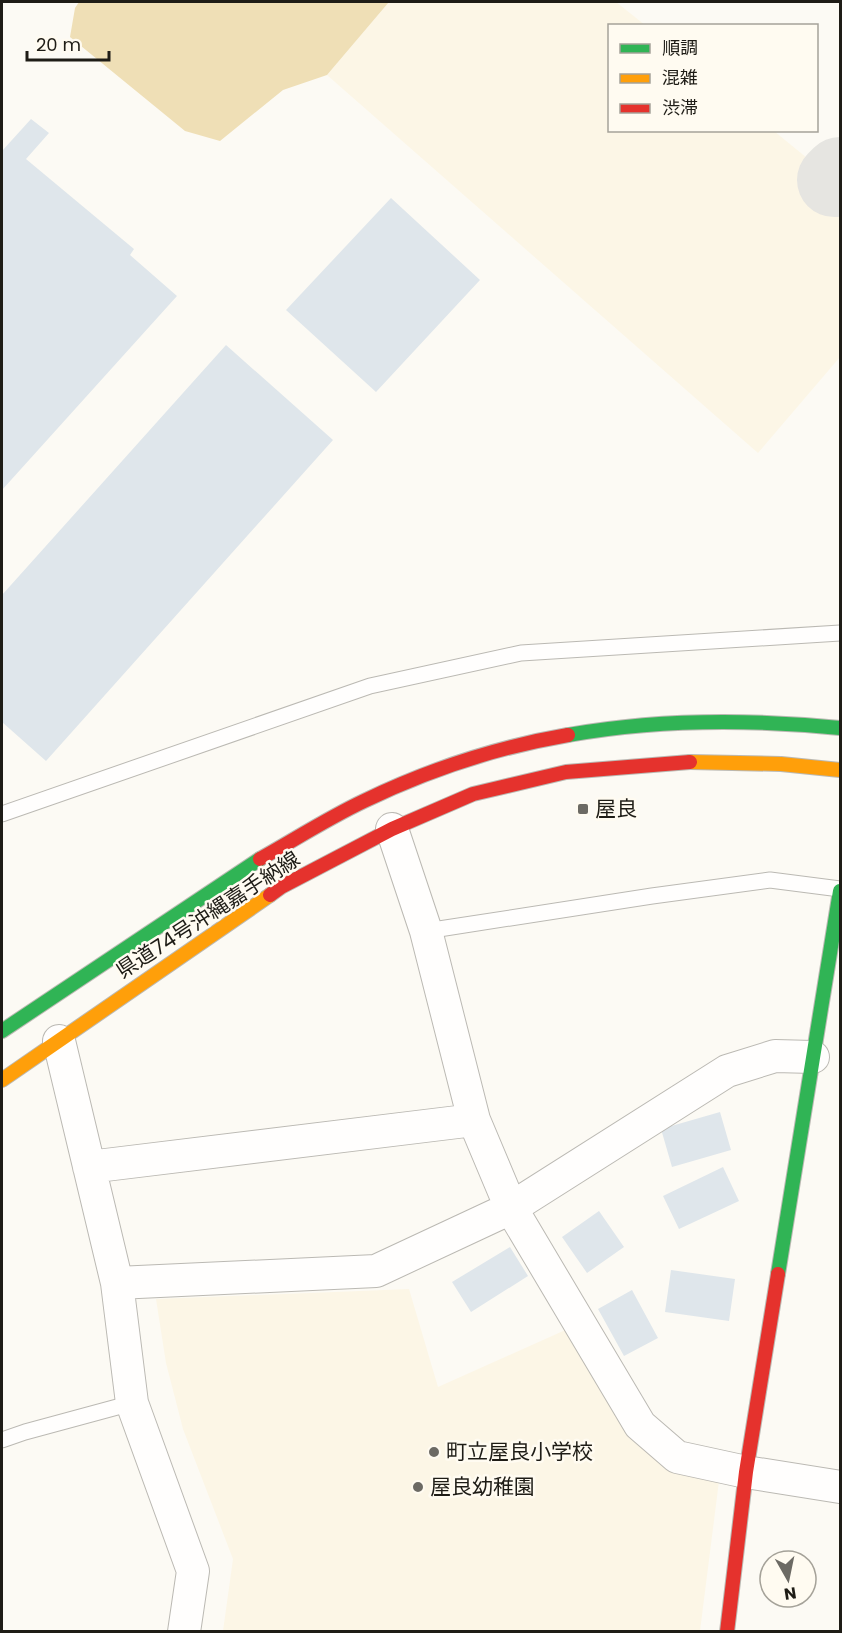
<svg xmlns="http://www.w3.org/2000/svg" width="842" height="1633" font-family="Poppins,'Noto Sans JP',sans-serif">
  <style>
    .built { fill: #fcf6e6 }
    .green { fill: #efdfb6 }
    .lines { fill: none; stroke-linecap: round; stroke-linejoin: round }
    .taxiway { stroke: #e6e5e1; stroke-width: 74 }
    .building { fill: #dfe6eb }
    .lane-casing { stroke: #bbb9b3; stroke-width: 17 }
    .street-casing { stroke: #bbb9b3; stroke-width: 34 }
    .fast-casing { stroke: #bbb9b3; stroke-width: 16 }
    .slow-casing { stroke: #bbb9b3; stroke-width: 16 }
    .jam-casing { stroke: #bbb9b3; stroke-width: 16 }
    .lane { stroke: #fffefd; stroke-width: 15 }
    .street { stroke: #fffefd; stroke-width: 32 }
    .fast { stroke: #30b455; stroke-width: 14 }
    .slow { stroke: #ff9f0a; stroke-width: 14 }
    .jam { stroke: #e5322d; stroke-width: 14 }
    .poi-dot { fill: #6c6a64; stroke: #fffbf1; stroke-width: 2 }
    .labels { text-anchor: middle; stroke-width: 5; stroke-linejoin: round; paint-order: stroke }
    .poi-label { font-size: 21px; fill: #1e1c16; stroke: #fffbf1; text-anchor: start }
    .street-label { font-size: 21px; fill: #1e1c16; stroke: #fffbf1 }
  </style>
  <rect width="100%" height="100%" fill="#fcfaf4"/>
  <path class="built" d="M389 2H616L645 25 610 26V130L774 131 840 185V357L758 453 327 75Z
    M409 1289 438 1387 572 1327 691 1476 719 1481 700 1631H223L233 1559 183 1429 166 1363 156 1299Z"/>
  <path class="green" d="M79 2H389L327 75 283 90 220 141 185 131 70 37 75 8Z"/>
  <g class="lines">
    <path class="taxiway" d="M834 180 840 174"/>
  </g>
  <path class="building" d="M31 119 49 133 26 159 134 249 130 255 177 296 2 490V151Z
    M391 198 480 280 376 392 286 310Z
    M226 345 333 440 46 761 2 722V595Z
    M720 1112 731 1150 672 1167 661 1129Z
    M723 1167 739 1201 679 1229 663 1196Z
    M599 1211 624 1247 587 1273 562 1237Z
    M510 1247 528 1276 471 1312 452 1282Z
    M671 1270 735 1279 729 1321 665 1312Z
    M632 1290 658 1338 624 1356 598 1309Z"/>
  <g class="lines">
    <defs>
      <path id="lane" d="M2 814 370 686 521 653 840 633
        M426 931 652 896 770 880 840 889
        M2 1440 25 1432 132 1403"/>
      <path id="street" d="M392 829 426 931 474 1120 511 1208 640 1425 677 1457 746 1472 840 1487
        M59 1041 117 1283 132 1403 193 1571 184 1632
        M89 1167 474 1120
        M117 1283 376 1271 511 1208 727 1071 775 1056 813 1057"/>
      <path id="fast" d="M568 735C657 719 750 719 840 728
        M2 1031 260 859
        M778 1274 840 891"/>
      <path id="slow" d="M690 762 781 764 840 770
        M2 1080 270 895"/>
      <path id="jam" d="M260 859C294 840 328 818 364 801 428 770 498 747 568 735
        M270 895 281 887 392 829 473 794 566 772 690 762
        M727 1632 746 1472 778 1274"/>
    </defs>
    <use href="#lane" class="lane-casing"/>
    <use href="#street" class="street-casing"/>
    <use href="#fast" class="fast-casing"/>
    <use href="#slow" class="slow-casing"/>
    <use href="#jam" class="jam-casing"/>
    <use href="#lane" class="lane"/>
    <use href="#street" class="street"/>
    <use href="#fast" class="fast"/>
    <use href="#slow" class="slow"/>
    <use href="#jam" class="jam"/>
  </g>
  <g class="poi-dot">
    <rect x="577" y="803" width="12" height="12" rx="3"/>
    <circle cx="434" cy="1452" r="6"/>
    <circle cx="418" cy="1487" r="6"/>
  </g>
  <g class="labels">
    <g class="poi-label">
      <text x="595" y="816">屋良</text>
      <text x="446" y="1459">町立屋良小学校</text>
      <text x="430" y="1494">屋良幼稚園</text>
    </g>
    <g class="street-label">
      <text transform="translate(208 915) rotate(-33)" y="7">県道74号沖縄嘉手納線</text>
    </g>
  </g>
  <rect width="842" height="1633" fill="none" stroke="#1e1c16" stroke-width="6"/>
  <rect x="608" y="24" width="210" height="108" fill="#fffbf1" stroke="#a5a299" stroke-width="1.5"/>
  <rect x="620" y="44" width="30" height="9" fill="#30b455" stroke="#a5a299" stroke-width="1.5"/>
  <text x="662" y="54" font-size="18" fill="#1e1c16">順調</text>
  <rect x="620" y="74" width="30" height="9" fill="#ff9f0a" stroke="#a5a299" stroke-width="1.5"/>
  <text x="662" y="84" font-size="18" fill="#1e1c16">混雑</text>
  <rect x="620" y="104" width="30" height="9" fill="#e5322d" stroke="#a5a299" stroke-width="1.5"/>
  <text x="662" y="114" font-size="18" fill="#1e1c16">渋滞</text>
  <g transform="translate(788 1579) rotate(171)"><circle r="28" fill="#fffbf1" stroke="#a5a299" stroke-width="1.5"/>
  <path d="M0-4.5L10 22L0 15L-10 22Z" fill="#6c6a64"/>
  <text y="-9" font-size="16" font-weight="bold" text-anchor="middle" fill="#1e1c16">N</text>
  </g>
  <path d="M27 51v9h82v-9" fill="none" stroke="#1e1c16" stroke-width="3"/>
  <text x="36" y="51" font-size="18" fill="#1e1c16" stroke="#fffbf1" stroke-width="4.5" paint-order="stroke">20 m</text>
</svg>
